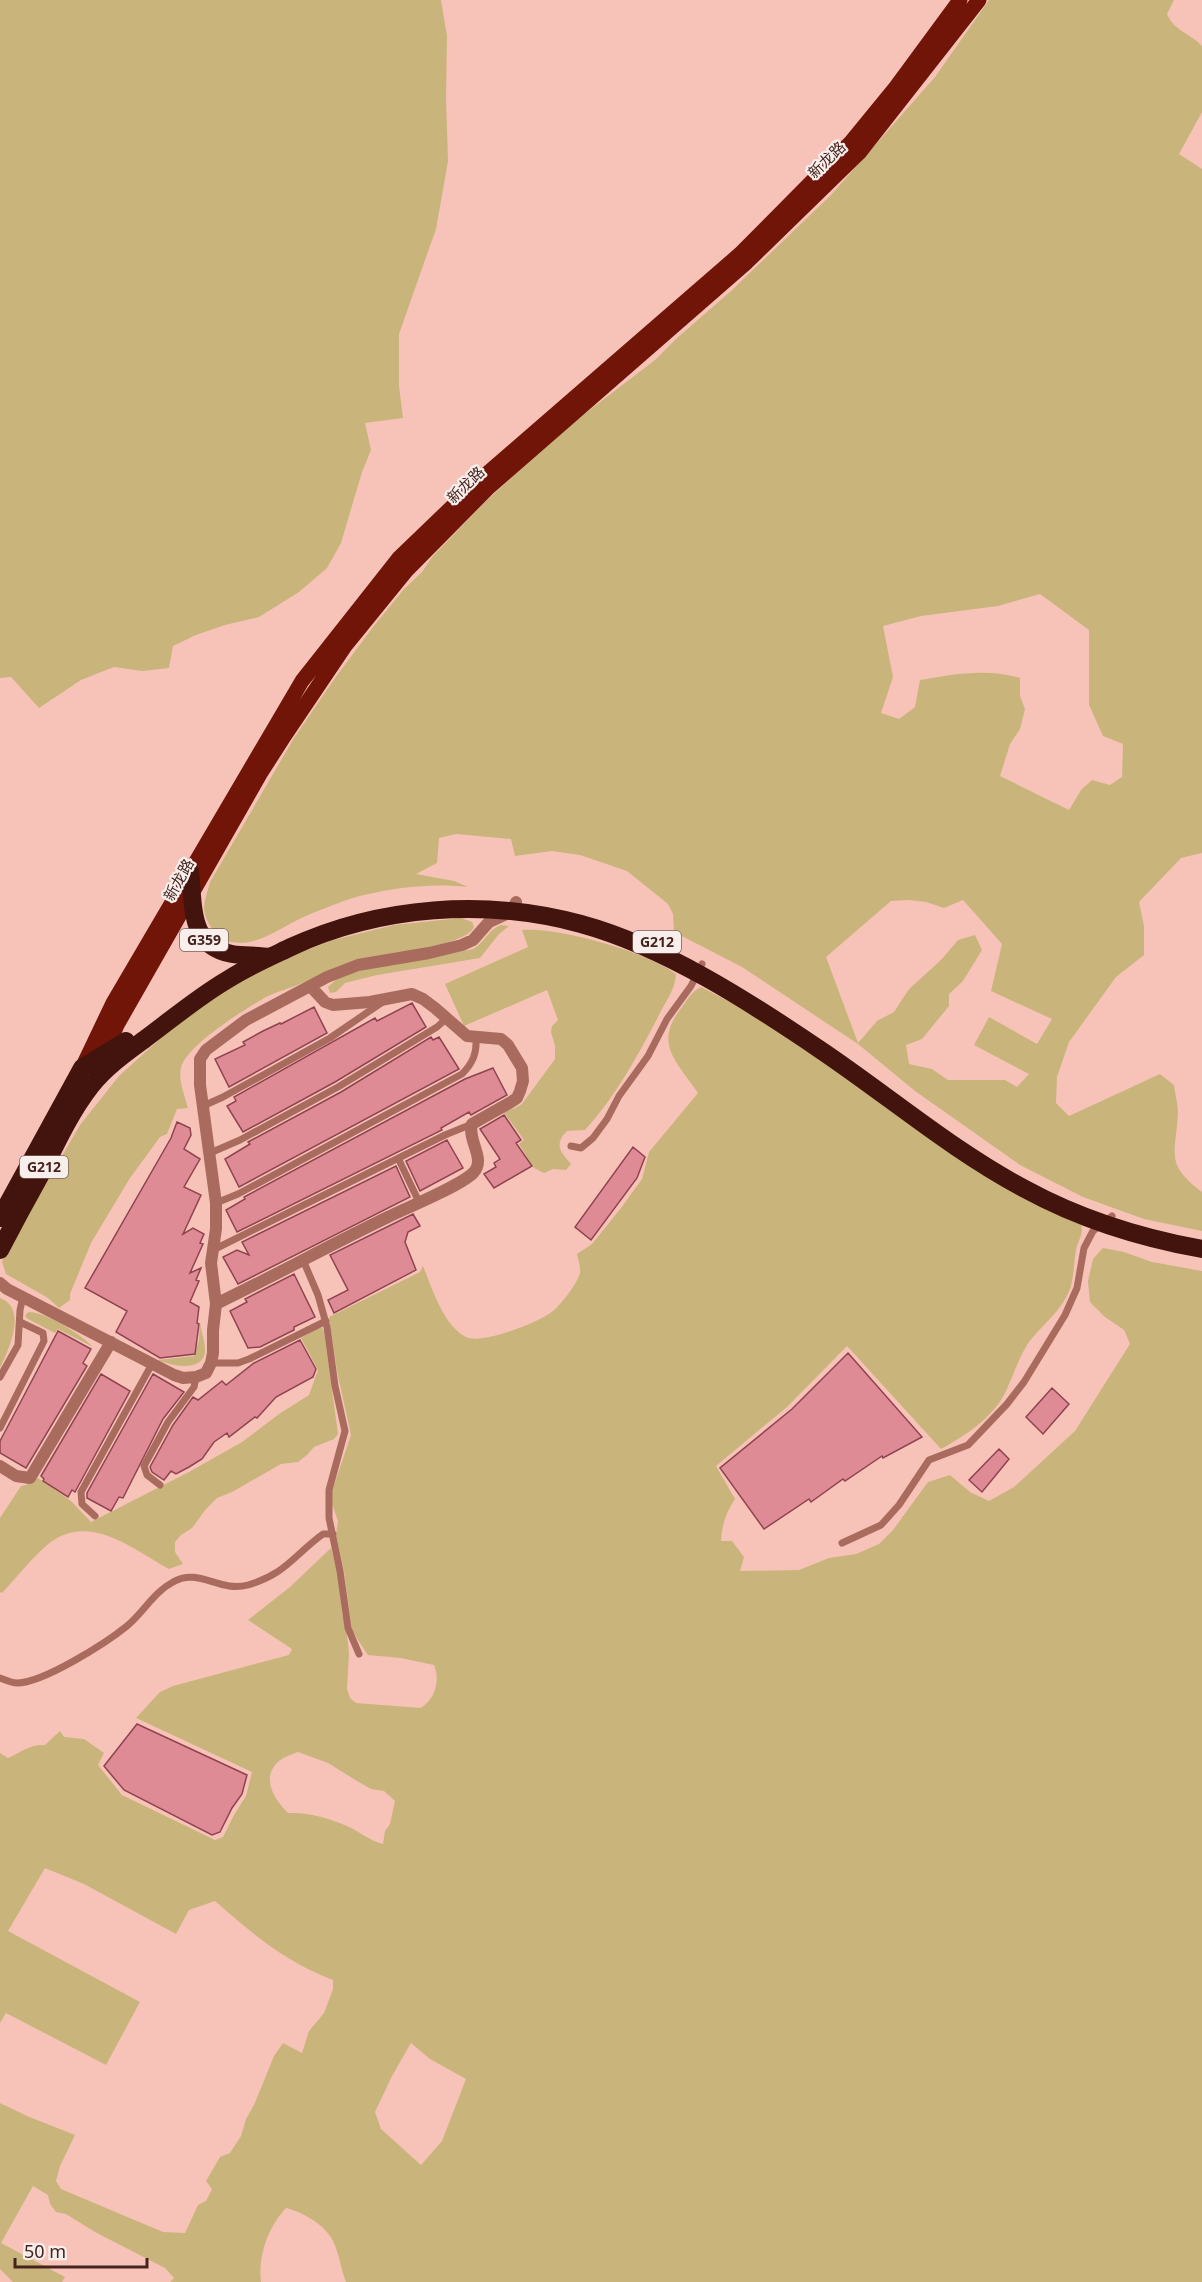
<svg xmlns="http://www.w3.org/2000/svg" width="1202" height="2282" font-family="'Noto Sans','Noto Sans SC',sans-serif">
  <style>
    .green { fill: #c9b57b; fill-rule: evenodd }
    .building { fill: #df8b96; stroke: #8f434f; stroke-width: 1.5 }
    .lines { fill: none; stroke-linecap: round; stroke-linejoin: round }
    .lane { stroke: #aa6b5f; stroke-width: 7 }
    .street { stroke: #aa6b5f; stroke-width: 12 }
    .primary { stroke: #701508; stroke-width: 15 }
    .highway { stroke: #43140d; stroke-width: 18 }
    .labels { text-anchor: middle; stroke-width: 4.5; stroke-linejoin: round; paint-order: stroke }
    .shield { fill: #f8efed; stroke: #7b615c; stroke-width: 1.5 }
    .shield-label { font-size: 14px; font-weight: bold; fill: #45241e }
    .street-label { font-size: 15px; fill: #45241e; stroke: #f8efed }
  </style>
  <rect width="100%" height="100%" fill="#f7c3b8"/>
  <path class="green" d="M0 0H441L447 36 446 98 448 161 436 229 399 334V386L403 418 365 423 371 450 362 472 341 543 327 568 299 592 259 617 225 625 196 635 173 646 169 668 142 671 114 667 81 680 39 708 11 677 0 678Z
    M989 0H1174L1167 14C1175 32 1189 32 1202 46V112L1179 154 1202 169V853L1181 858 1139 902 1144 926V955L1116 977 1069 1042 1057 1077 1056 1103 1069 1116 1160 1074 1174 1085C1175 1094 1178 1104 1178 1113 1176 1154 1164 1163 1202 1192V1231L1144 1219 1083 1197 1020 1165 915 1091 858 1044 742 967 674 932 673 914 668 904 627 871 580 855 552 851 515 856 511 839 456 834 439 838 437 863 416 874 454 881 468 887C435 883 397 887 364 895 346 899 326 908 308 915 283 925 252 953 223 939 214 935 205 919 204 909 204 901 208 890 210 882L294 738 335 678 373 627 404 589 422 572 432 557 485 502 530 461 566 428 655 360 677 338 731 291 831 195 935 77ZM1040 594 1089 630V705L1103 736 1123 744 1122 777 1110 785 1092 780 1081 790 1069 810 1000 776 1010 744 1020 729 1025 709 1020 696V678C986 668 954 674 920 680L915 707 899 719 881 713 893 677 883 626 921 616 998 606ZM909 900 926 902 944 908 963 900 1002 944 991 991 1052 1019 1037 1044 989 1017 974 1045 1029 1074 1017 1087 1005 1080H948L932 1069 909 1064 906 1045 922 1039 949 1006V994L963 981 982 950 975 935 958 940 941 960 909 989 894 1012 877 1021 858 1043 826 957 891 901Z
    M461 918 472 922 474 927C466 947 376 955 353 961 335 967 320 976 302 983 291 988 279 991 268 996 248 1007 185 1046 181 1068 178 1081 185 1096 188 1108L177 1109 167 1134 160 1137 130 1178 91 1243 70 1294V1300L59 1308 48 1298 6 1274 2 1262 4 1256 80 1125 119 1076 173 1027 255 970 333 940 394 925Z
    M501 925 509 926 499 934 480 958 377 975 345 983 336 992 330 993 328 987 339 977 347 973 473 949C484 943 489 929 501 925Z
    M522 930C559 927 647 952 676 974 675 991 665 1002 658 1017 637 1057 616 1096 585 1130L567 1131C554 1144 560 1152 571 1164L566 1170 553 1169 544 1173 534 1168 519 1144 524 1140 503 1111 515 1108 522 1104 555 1059V1046L551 1032 552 1026 558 1020 547 990 464 1026 445 984 528 947Z
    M701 987 757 1016 797 1045 1081 1224C1084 1234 1078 1240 1076 1250 1074 1262 1074 1274 1071 1286 1063 1311 1041 1325 1027 1345 1018 1360 1013 1376 1006 1391 994 1417 965 1436 941 1449L847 1346 787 1407 716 1466 735 1499C726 1513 722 1524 721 1541H732L744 1557 740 1571 799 1570 829 1558 856 1554 879 1544 893 1530 928 1482 950 1475 970 1492 989 1501 1014 1487 1075 1431 1130 1344 1124 1330 1105 1317 1090 1302 1088 1281 1093 1259 1103 1248 1124 1252 1152 1262 1202 1271V2282H346C341 2269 339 2253 333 2241 325 2225 303 2212 286 2208 268 2227 258 2256 261 2282H170L174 2278 165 2268 95 2232 66 2214 56 2212 50 2204 48 2195 33 2186 1 2243 65 2277 62 2282H13L0 2269V2103L27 2116 75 2135 60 2166 56 2181 61 2189 163 2232 185 2233 198 2205 206 2201 212 2189 206 2181 220 2157 230 2153 241 2136 246 2119 254 2105 274 2056 283 2043 302 2053 309 2031 324 2013 333 1989V1980C284 1961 254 1935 215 1901L189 1910 176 1934 84 1884 45 1868 8 1931 140 2002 106 2065 6 2013 0 2023V1753L8 1758C21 1752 30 1744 45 1745L60 1731 64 1737 84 1739 104 1753 98 1765 122 1795 215 1840 223 1837 234 1815 246 1796 252 1772 136 1718 160 1692 173 1686 289 1655 292 1649 248 1620 290 1587 331 1548 338 1574 342 1613 347 1635 349 1653 347 1689 350 1698 356 1703 421 1708C436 1698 440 1680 434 1665L401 1658 368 1655 352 1631 344 1571 336 1535 338 1521 331 1501V1494L351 1435 337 1371 329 1317 420 1272 423 1266C432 1288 443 1325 466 1337 482 1345 540 1322 553 1311 561 1305 578 1282 580 1273 581 1268 578 1259 577 1254L592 1244 621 1208 642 1179 649 1152 698 1093C676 1060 653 1044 682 1007 688 999 692 991 701 987ZM298 1752 328 1763 357 1781 371 1789 384 1791 395 1801 390 1824 385 1831 383 1844C370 1841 360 1832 349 1827 330 1818 308 1812 288 1813 275 1800 261 1779 277 1763 282 1757 291 1755 298 1752ZM411 2043 430 2059 466 2079 442 2141 421 2165 381 2129 375 2112 392 2076Z
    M0 1298C28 1308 9 1349 0 1368Z
    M29 1312C46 1312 82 1335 93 1347L58 1329 55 1333 28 1319 25 1316 27 1313Z
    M200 1322C201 1331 205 1341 205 1350 205 1373 171 1366 158 1360L194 1356 199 1340Z
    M318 1328H322L324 1332 338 1434 334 1439 314 1447 307 1455 298 1462 281 1464 232 1492 217 1498 206 1509 192 1528 181 1535 175 1542V1552L183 1564 169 1569C131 1548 88 1511 47 1545 31 1559 17 1577 2 1593L0 1592V1518L21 1486 26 1485 38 1478 71 1501 91 1522 189 1472 242 1442 279 1414 309 1395 318 1370 301 1338Z"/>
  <path class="building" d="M412 1003 426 1027 335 1082 243 1132 227 1106 236 1101 234 1097 375 1018 377 1021Z
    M314 1007 327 1033 229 1087 215 1059 245 1045 243 1042 263 1031 280 1023 281 1024Z
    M431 1037 433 1040 439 1037 459 1069 239 1187 225 1159 250 1144 248 1142 341 1092Z
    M493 1068 507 1095 471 1115 469 1112 441 1128 442 1130 237 1232 226 1210 245 1199 244 1197 465 1079Z
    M504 1115 521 1140 516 1143 532 1166 494 1188 484 1174 496 1167 494 1163 500 1159 480 1129Z
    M177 1122 190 1128 191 1135 184 1149 200 1159 184 1187 201 1195 183 1234 193 1228 204 1234 200 1243 203 1244 190 1273 201 1268 196 1280 199 1281 190 1302 199 1307 197 1323 199 1324 195 1354 160 1358 116 1332 127 1311 85 1288 171 1138Z
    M447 1140 463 1168 420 1191 406 1161Z
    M633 1147 645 1157 637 1178 591 1240 575 1227Z
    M396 1166 410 1197 238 1284 223 1257 237 1250 249 1255 242 1242Z
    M413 1214 420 1226 408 1232 405 1242 416 1270 334 1313 328 1300 348 1290 330 1255Z
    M294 1274 315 1317 294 1327V1330L260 1347 248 1348 230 1311 247 1302 245 1299Z
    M58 1331 91 1349 83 1363 87 1366 26 1468 0 1453V1441Z
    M300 1340 316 1369 313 1377 276 1397 257 1418 255 1417 229 1437 227 1433 214 1442 202 1459 189 1467 176 1474 171 1471 164 1480 152 1472 150 1467 173 1425 193 1397 198 1400 222 1381 226 1385 254 1363Z
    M848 1353 922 1437 883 1458 882 1456 845 1481 843 1479 811 1502 809 1499 764 1529 720 1468 792 1409Z
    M101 1374 130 1391 75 1492 72 1490 68 1497 43 1481 44 1479 41 1476Z
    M153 1374 184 1392 163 1419 123 1498 119 1497 111 1511 87 1498V1493Z
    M1052 1388 1069 1404 1043 1434 1026 1417Z
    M999 1449 1009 1459 982 1492 969 1480Z
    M137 1724 247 1775 242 1794 232 1808 220 1832 212 1835 124 1790 104 1766Z"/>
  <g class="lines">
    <path class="lane" d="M203 1106 223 1097 330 1038 384 1001
      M571 1146 581 1148 593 1138 607 1119 619 1096 648 1056 667 1019 691 986 702 964
      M210 1153 240 1140 338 1087 437 1027 446 1019
      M399 1160 419 1202
      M216 1203 238 1194 462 1074C473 1063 477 1053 476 1038
      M213 1250 445 1135 472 1124
      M303 1260 318 1295 327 1327 335 1386 345 1431 329 1490V1518L340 1571 348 1628 359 1654
      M211 1363H238L249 1359 326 1321
      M0 1377 18 1345 20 1310 23 1297
      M0 1428 44 1341 43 1333 20 1322
      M160 1485 147 1475 144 1466 168 1422 194 1387 196 1377
      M95 1516 82 1504 81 1492 152 1364
      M842 1543 881 1525 899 1505 929 1460 968 1445 1007 1404 1024 1382 1065 1315 1077 1288 1084 1248 1093 1231 1112 1216
      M0 1678C5 1680 12 1683 17 1683 43 1683 106 1643 127 1626 143 1613 154 1592 173 1582 199 1567 219 1593 248 1585 286 1574 294 1555 323 1534H333"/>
    <path class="street" d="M0 1283 7 1289 174 1375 183 1378 196 1377 206 1373 211 1363 213 1353V1330L216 1304 211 1263 216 1229V1203L200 1085V1059L206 1050 246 1020 327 977 358 965 429 953 462 945 473 940 489 922 513 911 516 902
      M216 1304C274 1276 330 1245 388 1217 406 1208 463 1185 474 1172 486 1159 467 1140 472 1124L511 1102 517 1098 520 1091 523 1081 522 1068 508 1045 501 1039 467 1036 435 1008 423 999 412 994 370 1002 333 1005 325 1002 311 987
      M0 1466 16 1476 30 1478 111 1342"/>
    <path class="primary" d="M103 1058 117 1025 260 774 285 735 345 646 406 571 489 487 747 262 859 153 979 0
      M82 1068 113 1003 302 681 399 558 482 478 740 254 851 142 896 87 960 0"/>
    <path class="highway" d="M190 872C194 907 189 946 232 954 244 956 257 955 270 957
      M0 1218 82 1068 126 1041
      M0 1250C13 1225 27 1199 41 1174 56 1144 70 1113 91 1086 106 1067 126 1053 145 1039 172 1019 198 997 227 980 247 967 270 957 291 947 380 906 486 898 581 924 665 947 750 1002 822 1051 890 1097 953 1151 1025 1189 1080 1219 1141 1238 1202 1249"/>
  </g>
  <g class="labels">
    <g class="shield">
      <rect x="180" y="929" width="48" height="22" rx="4.5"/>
      <rect x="633" y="931" width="48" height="22" rx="4.5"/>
      <rect x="20" y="1156" width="48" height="22" rx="4.5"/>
    </g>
    <g class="shield-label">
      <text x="204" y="945">G359</text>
      <text x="657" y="947">G212</text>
      <text x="44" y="1172">G212</text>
    </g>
    <g class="street-label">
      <text transform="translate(827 160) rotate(-44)" y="5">新龙路</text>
      <text transform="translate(466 485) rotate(-44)" y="5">新龙路</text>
      <text transform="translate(179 880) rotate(-61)" y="5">新龙路</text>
    </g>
  </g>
  <path d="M15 2258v9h132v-9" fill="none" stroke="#45241e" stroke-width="3"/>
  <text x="24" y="2258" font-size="18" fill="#45241e" stroke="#f8efed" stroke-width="4.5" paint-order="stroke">50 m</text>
</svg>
